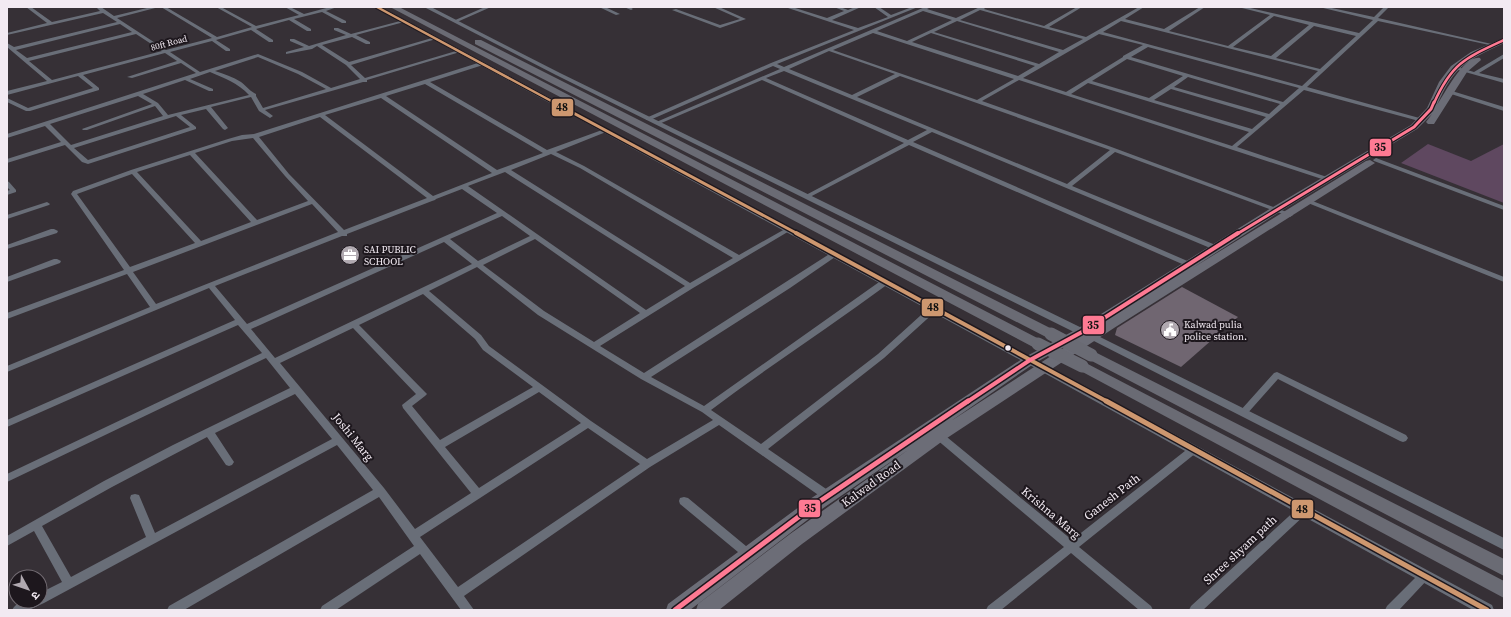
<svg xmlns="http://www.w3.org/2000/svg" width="1511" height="617" font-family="'Source Serif 4','Noto Sans Devanagari',serif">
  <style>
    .green { fill: #5f4860 }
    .building { fill: #706671 }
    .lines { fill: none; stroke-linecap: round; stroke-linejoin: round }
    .minor { fill: #696e78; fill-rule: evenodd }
    .tertiary { fill: #696e78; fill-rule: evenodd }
    .primary { fill: #6c6d77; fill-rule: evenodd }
    .trunk { fill: #6a6b74; fill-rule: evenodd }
    .trunk-bridge { stroke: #6a6b74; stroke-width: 13 }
    .bus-1-far3-casing { stroke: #1d171d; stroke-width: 4.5 }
    .bus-1-far2-casing { stroke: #1d171d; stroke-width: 5.5 }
    .bus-1-far1-casing { stroke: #1d171d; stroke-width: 7 }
    .bus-1-casing { stroke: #1d171d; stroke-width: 8 }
    .bus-2-far3-casing { stroke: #1d171d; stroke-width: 4.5 }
    .bus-2-far2-casing { stroke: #1d171d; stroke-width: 5.5 }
    .bus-2-far1-casing { stroke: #1d171d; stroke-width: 7 }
    .bus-2-casing { stroke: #1d171d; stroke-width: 8 }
    .bus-1-far3 { stroke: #cd976f; stroke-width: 2.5 }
    .bus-1-far2 { stroke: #cd976f; stroke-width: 3 }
    .bus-1-far1 { stroke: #cd976f; stroke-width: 4 }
    .bus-1 { stroke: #cd976f; stroke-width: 5 }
    .bus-2-far3 { stroke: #fe7a93; stroke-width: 2.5 }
    .bus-2-far2 { stroke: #fe7a93; stroke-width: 3 }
    .bus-2-far1 { stroke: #fe7a93; stroke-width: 4 }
    .bus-2 { stroke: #fe7a93; stroke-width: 5 }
    .bus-dot { fill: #f2eaf2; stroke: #1d171d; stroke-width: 1.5 }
    .labels { text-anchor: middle; stroke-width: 4; stroke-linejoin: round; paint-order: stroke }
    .far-street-label { font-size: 9px; fill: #f2eaf2; stroke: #1d171d }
    .poi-label { font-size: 10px; fill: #f2eaf2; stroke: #1d171d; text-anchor: start }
    .near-street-label { font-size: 12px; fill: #f2eaf2; stroke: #1d171d }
    .line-badge { stroke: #1d171d; stroke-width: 1.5 }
    .pale-badge-label { font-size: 11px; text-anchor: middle; font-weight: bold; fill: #111 }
  </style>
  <rect width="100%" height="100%" fill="#363036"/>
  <path class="green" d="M1428 144 1471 161 1504 144V203L1401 163Z"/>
  <path class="building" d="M1182 287 1238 317 1181 367 1115 335 1117 328Z"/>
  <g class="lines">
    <path class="minor" d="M26 7H31L52 22 100 11 96 7H101L114 16 151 7H159L117 18 166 50 212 38 161 7H166L217 37 252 27 216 7H221L256 26 299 15 285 7H290L304 14 330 7H337L326 11 346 21V23H342L322 12 294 19 311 29V31H307L289 20 256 29 273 40V42H269L251 30 216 40 230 49V51H226L212 41 170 52 200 72 258 54 302 72 331 88 360 79 346 65 317 46 312 49 286 54V52L304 47 290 41V39H294L309 46 346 35 334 30V28H338L351 34 404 20V22L356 35 370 42V44H366L352 37 322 45 349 62 432 38 436 39 351 65 365 78 456 51 460 52 367 80V82H363L265 110 273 116 270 118 259 111 251 97 211 107 228 128 225 130 223 129 206 109 181 115 196 127V129L88 164 82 162 65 145 7 163V159L61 142 45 126 7 138V134L196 73 181 63 132 78 127 77 177 61 165 53 83 75 99 88V90L30 111H26L7 102V98L28 108 93 88 78 76 7 95V91L47 81 7 47V43L14 47 117 22 103 13 7 35V33L47 23ZM120 24 132 32 27 58 16 50ZM136 34 162 51 52 80 29 61ZM258 57 298 74 326 89 263 108 256 96V94C251 92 246 86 241 82 233 77 224 74 215 71ZM210 72C224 78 238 83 249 95L168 115 158 103 143 94 185 80 209 91H213V89L190 79ZM138 96 152 104 82 129 83 130H87L155 106 163 116 71 145 50 124ZM176 116 190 127 88 160 74 148Z
      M485 7H491L457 22 453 21Z
      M599 7H605L620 14 616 15Z
      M624 7H630L633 9 631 10Z
      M713 7H719L746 19 720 28 672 10 676 9 720 25 740 19Z
      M785 7H792L827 18 844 11 834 7H840L848 10 855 7H861L832 20 858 28 888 17 874 7H879L891 15 912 7H918L777 64 784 67 925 7H931L927 9 956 18 980 7H986L984 9 1044 26 1077 7H1082L1049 27 1086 37 1139 7H1144L1125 19 1164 29 1200 7H1205L1169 31 1228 46 1270 15 1238 7H1246L1359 33 1373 20 1319 7H1327L1374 17 1384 7H1389L1378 18 1496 45 1494 46 1378 21 1307 87 1423 119V121H1419L1304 90 1237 147 1330 178V180L1328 181 1019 80 982 101 1106 145 1292 214 1293 215 1290 217 1288 216 1115 152 1072 186 1218 246 1219 248 1215 250 932 132 913 142 1192 263 1193 265 1192 267H1189L909 145 808 198H804V196L904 143 762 80 659 124 654 123 780 69 773 66 650 120H646V118L771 63 854 30ZM980 10 1083 39 1063 50 960 20ZM923 11 952 20 907 41 877 31ZM1274 16 1309 25 1271 56 1233 47ZM957 21 1059 52 1039 64 934 32ZM1121 21 1318 71 1302 86 1103 32ZM1314 26 1356 36 1320 69 1276 58ZM873 33 1014 79 977 100 833 50ZM931 33 1035 66 1018 76 912 42ZM1099 34 1143 45 1123 56V57L1066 92 1023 78ZM1148 47 1299 88 1283 102 1131 57ZM829 51 895 74 852 95 789 69ZM1127 59 1183 76 1149 98 1092 81ZM784 71 927 130 908 140 766 78ZM900 76 1110 150 1067 184 857 97ZM1188 77 1280 104 1269 114 1174 87ZM1088 83 1249 132 1232 146 1071 94ZM1171 89 1266 117 1252 129 1154 100Z
      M1504 54V58L1479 73 1504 79V83L1451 68 1454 66 1474 72Z
      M481 62 483 63V65L430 82 547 150 602 130H606V132L556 152 584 166 739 255 785 229 787 228 791 230 693 288 600 346 644 373 831 253H837L838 255 790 288 651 377 704 406 882 280H888L889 282 888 284C830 327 769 366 711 410L761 444 878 354 931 306H937L938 308 937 310 884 358 768 449 832 493 833 496 832 499 828 500 824 499 719 425 650 467 464 596 474 610H461L420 554 336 610H320L322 606 414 546 379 497 184 610H167L169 606 373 490 337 445 44 603 29 610H12C17 600 30 601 40 601V593L62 582 34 531 7 546V536L104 481 173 445 290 388 266 358 7 482V474L262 353 238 325 7 427V420L235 320 209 288 7 372V366L150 307 127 274 7 319V313L124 270 71 194 73 191 131 170 228 139 242 135 254 134ZM425 84 543 153 497 170 386 96ZM381 98 492 173 433 196 325 115ZM320 117 427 198 344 230 289 174 259 137ZM253 138 285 176 308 201 257 220 195 153 232 141ZM551 154 580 168 733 258 690 283 511 170ZM190 155 251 222 201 241 137 172ZM505 172 685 286 646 310 468 186ZM132 174 195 243 130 267 77 194ZM462 189 497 213 247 324 215 286 342 236H347V234L432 201 435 200 436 199ZM312 204 338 232 156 304 133 272ZM502 216 530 236 478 261 450 239ZM535 239 640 313 594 342 544 311 483 265ZM444 242 472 264 275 358 251 329ZM477 267 538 315 641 379 702 412 713 420 647 459 591 421 489 346 481 335 429 291ZM423 294 475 339 483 350 533 387 440 440 412 406 425 396 427 394 425 392 359 325ZM353 328 416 394 402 405 403 408 471 493 415 529 384 488 280 363ZM539 392 581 423 479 488 445 447ZM295 394 332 439 155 533 139 495 135 494 131 495 130 498 146 537 71 577 42 526 112 487 207 437 226 465 229 466 232 465 234 462 232 459 215 433ZM588 428 640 464 458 587 420 537Z
      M1448 91H1452L1504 107V111L1448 93Z
      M1376 158 1504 206V210L1374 161 1373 160Z
      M7 181 9 182 16 190V192L7 195V191L10 190 7 187Z
      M1310 200 1504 277V282L1308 203V201Z
      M47 202 50 204 49 205 7 219V215Z
      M51 229H54L58 231 57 233 7 249V245Z
      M54 259H57L61 261 60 263 7 282V277Z
      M1277 372 1406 435 1408 438 1406 441 1403 442 1400 441 1278 379 1246 415H1240L1238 413 1240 411 1274 373Z
      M939 432 942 433 1072 540 1190 447 1193 446 1196 447 1198 450 1196 453 1079 547 1151 606 1153 610H1139L1071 553 1001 610H986L988 606 1064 547 936 439 934 436 936 433Z
      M684 497 688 498 752 551 753 554 752 557 748 559 744 557 680 504 679 501 680 498Z
      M1303 506 1307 507 1308 510 1307 513 1203 610H1189L1191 606 1299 507Z
      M1424 571 1428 573 1430 576 1428 579 1399 610H1385L1387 606 1420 573Z"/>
    <path class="tertiary" d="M374 7H381L1492 605 1494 610H1473L1026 363Z
      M424 7H431L560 73 1086 330 1087 332 1082 335 1078 334 556 75Z
      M1092 333 1504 538V550L1088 338 1087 336 1088 334Z"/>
    <path class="primary" d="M1504 38V43C1466 61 1455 65 1437 105 1445 93 1464 55 1480 58L1481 60 1467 72 1434 124H1428L1426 122 1432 114 1417 129 1281 211 1191 269 1366 161 1370 160 1375 163 1114 328 944 440 802 544 719 610H696L698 604 790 534 908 450 819 511 690 610H666L668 604 807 501 1025 357 1077 329 1273 207 1411 125 1427 108 1439 82 1451 66 1471 52ZM1068 345 951 421 1035 363Z"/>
    <path class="trunk" d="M390 7H399L1043 341 1045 344 1043 347H1033Z
      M475 40H481L1056 331 1058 334 1056 337H1046L475 44Z
      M1091 350 1504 559V576L1086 358 1084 355 1086 352Z
      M1082 361 1504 581V598L1077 369 1075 366 1077 363Z"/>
    <path class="trunk-bridge" d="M1051 334 1091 355
      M1038 344 1082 366"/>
    <defs>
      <path id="bus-1-far3" d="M377 7 555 103"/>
      <path id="bus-1-far2" d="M553 102 798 234"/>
      <path id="bus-1-far1" d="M796 233 1108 402"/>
      <path id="bus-1" d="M1106 401 1487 610"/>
      <path id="bus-2-far3" d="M1434 103C1452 63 1465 58 1504 40"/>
      <path id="bus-2-far2" d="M1237 234 1414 127 1431 109 1434 102"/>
      <path id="bus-2-far1" d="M967 402 1030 360 1082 332 1238 233"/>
      <path id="bus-2" d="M675 610 813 506 968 401"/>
    </defs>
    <use href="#bus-1-far3" class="bus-1-far3-casing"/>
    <use href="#bus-1-far2" class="bus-1-far2-casing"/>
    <use href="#bus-1-far1" class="bus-1-far1-casing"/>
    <use href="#bus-1" class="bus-1-casing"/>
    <use href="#bus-2-far3" class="bus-2-far3-casing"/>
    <use href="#bus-2-far2" class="bus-2-far2-casing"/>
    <use href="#bus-2-far1" class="bus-2-far1-casing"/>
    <use href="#bus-2" class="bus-2-casing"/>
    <use href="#bus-1-far3" class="bus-1-far3"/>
    <use href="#bus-1-far2" class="bus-1-far2"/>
    <use href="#bus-1-far1" class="bus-1-far1"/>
    <use href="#bus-1" class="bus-1"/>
    <use href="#bus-2-far3" class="bus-2-far3"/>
    <use href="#bus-2-far2" class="bus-2-far2"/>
    <use href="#bus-2-far1" class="bus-2-far1"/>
    <use href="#bus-2" class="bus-2"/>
  </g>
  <defs>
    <symbol id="office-disc" viewBox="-11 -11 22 22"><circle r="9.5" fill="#b0a9b0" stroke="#1d171d"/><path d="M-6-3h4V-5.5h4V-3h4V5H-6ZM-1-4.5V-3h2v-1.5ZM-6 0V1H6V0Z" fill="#fff"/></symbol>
    <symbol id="civic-disc" viewBox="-11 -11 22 22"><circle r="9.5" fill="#b0a9b0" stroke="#1d171d"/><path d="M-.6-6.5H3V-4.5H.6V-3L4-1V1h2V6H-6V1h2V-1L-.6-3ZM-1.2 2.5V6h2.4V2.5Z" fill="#fff"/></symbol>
  </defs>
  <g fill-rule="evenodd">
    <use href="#office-disc" x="339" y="244" width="22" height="22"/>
    <use href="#civic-disc" x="1159" y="319" width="22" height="22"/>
  </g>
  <circle class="bus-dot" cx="1008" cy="348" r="3.5"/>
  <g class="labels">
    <g class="far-street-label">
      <text transform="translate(169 43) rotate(-15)" y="3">80ft Road</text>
    </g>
    <g class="poi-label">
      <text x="364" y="253">SAI PUBLIC<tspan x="364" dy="12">SCHOOL</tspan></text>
      <text x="1184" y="328">Kalwad pulia<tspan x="1184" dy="12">police station.</tspan></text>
    </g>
    <g class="near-street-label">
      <text transform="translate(353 437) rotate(51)" y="4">Joshi Marg</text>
      <text transform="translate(871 484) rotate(-36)" y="4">Kalwad Road</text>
      <text transform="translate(1112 497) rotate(-38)" y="4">Ganesh Path</text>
      <text transform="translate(1051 513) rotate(40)" y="4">Krishna Marg</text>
      <text transform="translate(1240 550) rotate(-43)" y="4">Shree shyam path</text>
    </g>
  </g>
  <g class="line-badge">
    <rect x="551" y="98" width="23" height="19" rx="4" fill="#cd976f"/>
    <rect x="1369" y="138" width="23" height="19" rx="4" fill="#fe7a93"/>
    <rect x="921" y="298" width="23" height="19" rx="4" fill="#cd976f"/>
    <rect x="1082" y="315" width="23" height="20" rx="4" fill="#fe7a93"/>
    <rect x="798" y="499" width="23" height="19" rx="4" fill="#fe7a93"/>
    <rect x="1291" y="499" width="23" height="20" rx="4" fill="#cd976f"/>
  </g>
  <g class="pale-badge-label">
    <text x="562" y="111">48</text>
    <text x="1380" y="151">35</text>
    <text x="933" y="311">48</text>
    <text x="1093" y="329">35</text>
    <text x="810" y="512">35</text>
    <text x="1302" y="513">48</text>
  </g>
  <rect width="1511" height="617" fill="none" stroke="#f2eaf2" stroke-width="16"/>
  <g transform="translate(28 589) rotate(130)"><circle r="19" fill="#1d171d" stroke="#726b72"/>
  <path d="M0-3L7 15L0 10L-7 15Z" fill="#b0a9b0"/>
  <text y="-6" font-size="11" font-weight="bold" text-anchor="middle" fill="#f2eaf2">उ</text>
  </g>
</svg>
